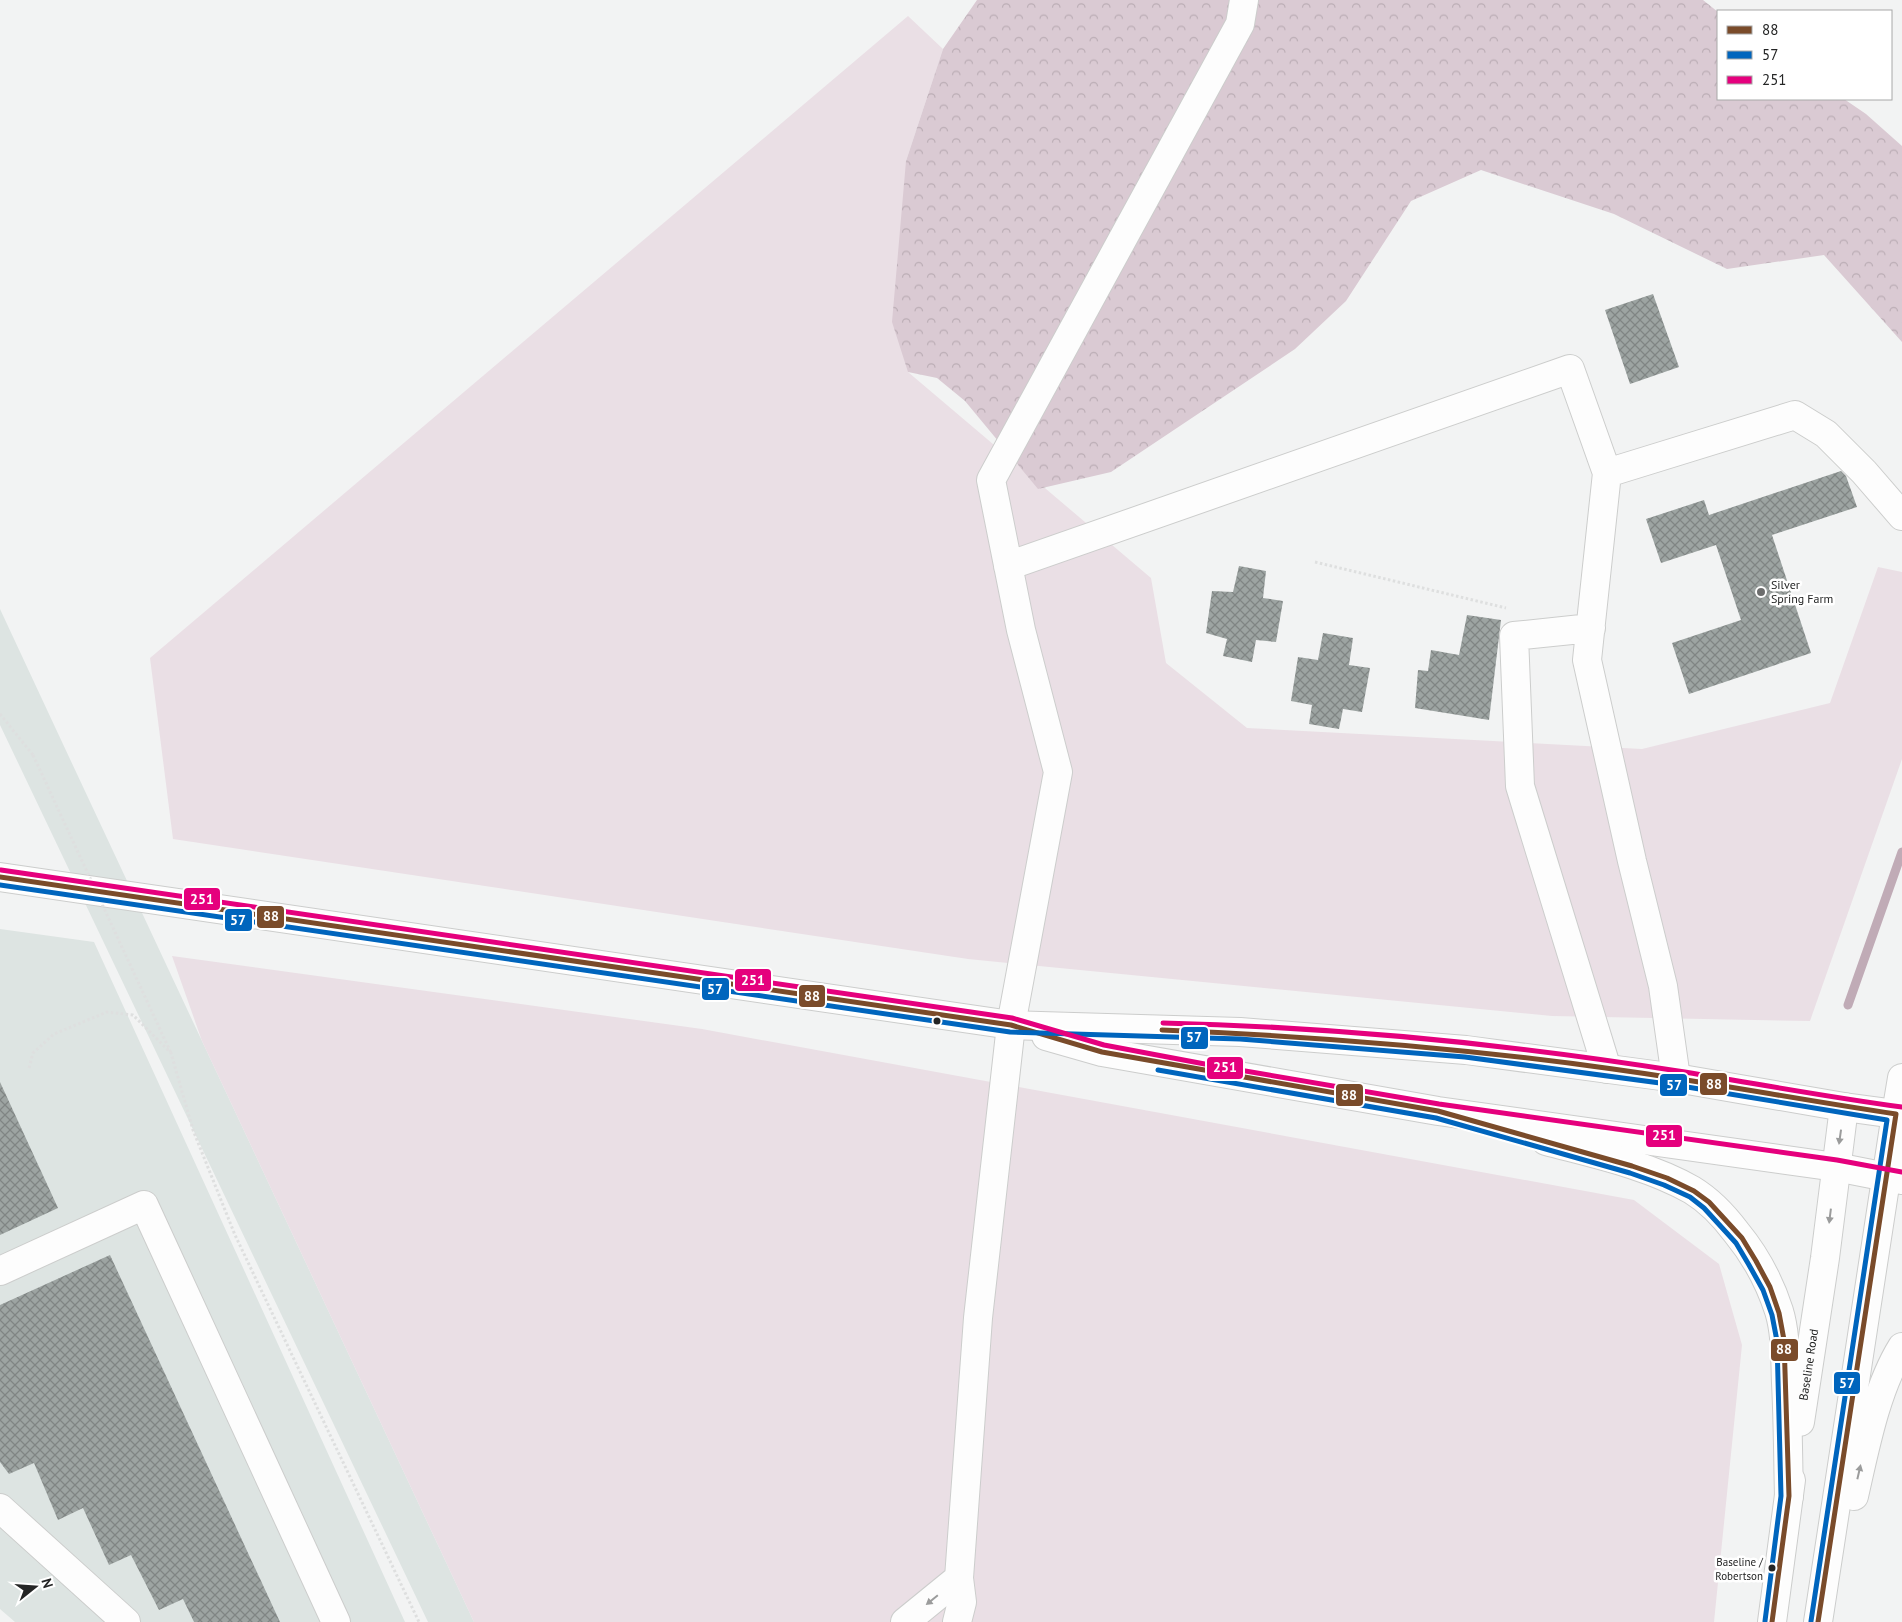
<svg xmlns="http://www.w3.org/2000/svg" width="1902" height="1622" font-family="'PT Sans',sans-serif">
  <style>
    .built { fill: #dde4e2 }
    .grass { fill: #eadfe5 }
    .forest { fill: url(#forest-crowns) }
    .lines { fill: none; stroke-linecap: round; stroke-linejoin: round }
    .stream { stroke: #c0abb6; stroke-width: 9 }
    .building { fill: url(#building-cross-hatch) }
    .minor-casing { stroke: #cccdcc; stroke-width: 30 }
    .major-casing { stroke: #cccdcc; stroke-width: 30 }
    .highway-casing { stroke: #cccdcc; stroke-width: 30 }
    .path { stroke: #dedfdf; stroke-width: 3; stroke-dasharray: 2.5 2.5; stroke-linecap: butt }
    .minor { stroke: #fdfdfd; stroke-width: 28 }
    .major { stroke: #fdfdfd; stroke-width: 28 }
    .highway { stroke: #fdfdfd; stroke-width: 28 }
    .path-bridge { stroke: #dedfdf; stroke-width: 3; stroke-dasharray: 2.5 2.5; stroke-linecap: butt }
    .bus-1-casing { stroke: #fff; stroke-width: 9 }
    .bus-2-casing { stroke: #fff; stroke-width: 9 }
    .bus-3-casing { stroke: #fff; stroke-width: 9 }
    .bus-1 { stroke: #7a4b2a; stroke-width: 5 }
    .bus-2 { stroke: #0065bd; stroke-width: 5 }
    .bus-3 { stroke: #e5007d; stroke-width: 5 }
    .oneway { fill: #9b9c9c }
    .poi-dot { fill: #6c6d6d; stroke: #fff; stroke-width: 2 }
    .bus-dot { fill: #242525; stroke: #fff; stroke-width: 2 }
    .labels { text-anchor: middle; stroke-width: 5; stroke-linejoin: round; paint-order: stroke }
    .bus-label { font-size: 11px; fill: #242525; stroke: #fff; text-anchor: end }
    .poi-label { font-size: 12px; fill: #242525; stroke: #fff; text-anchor: start }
    .street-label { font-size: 12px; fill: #242525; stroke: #fff }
    .line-badge { stroke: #fff; stroke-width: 2 }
    .badge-label { font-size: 14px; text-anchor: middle; font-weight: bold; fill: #fff }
  </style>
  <defs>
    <pattern id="forest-crowns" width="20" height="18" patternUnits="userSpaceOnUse" patternTransform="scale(1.25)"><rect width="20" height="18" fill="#dacad3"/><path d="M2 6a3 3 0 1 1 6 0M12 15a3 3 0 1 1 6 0" fill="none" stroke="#bbadb5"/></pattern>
    <pattern id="building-cross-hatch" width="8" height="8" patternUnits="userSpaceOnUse" patternTransform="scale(1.25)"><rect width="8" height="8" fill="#9da4a2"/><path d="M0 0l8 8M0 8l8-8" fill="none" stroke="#808584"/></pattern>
  </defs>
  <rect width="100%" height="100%" fill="#f2f3f3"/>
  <path class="built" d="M0 609 62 742 474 1622H428L0 725Z
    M0 929 94 942 405 1622H15L0 1609Z"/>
  <path class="grass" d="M908 16 943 49 906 161 908 372 1151 578 1166 663 1247 728 1642 749 1830 703 1878 567 1902 572V759L1810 1021 1552 1016 968 959 173 839 150 658Z
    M172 956 702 1029 1634 1200 1719 1264 1742 1345 1714 1622H474L202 1041Z"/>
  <path class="forest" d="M977 0H1703L1718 12V99H1844L1866 114 1902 146V342L1824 255 1727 269 1614 214 1481 170 1411 201 1346 301 1295 349 1111 472 1038 489 965 401 937 378 908 372 892 322 906 161 943 49Z"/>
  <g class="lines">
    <path class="stream" d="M1848 1005 1902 852"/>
  </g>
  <path class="building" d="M1653 294 1679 367 1630 384 1605 310Z
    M1841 471 1846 476 1857 507 1772 535 1811 653 1689 694 1672 643 1741 620 1716 545 1661 563 1646 519 1704 500 1709 515Z
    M1239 566 1266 571 1263 598 1283 601 1276 642 1256 640 1252 662 1223 656 1227 639 1206 633 1212 591 1233 592Z
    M1467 615 1501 620 1489 720 1415 708 1418 670 1428 671 1431 650 1459 655Z
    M1323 633 1353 638 1349 665 1370 668 1362 712 1343 709 1339 729 1309 724 1312 705 1291 701 1298 657 1318 660Z
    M0 1082 58 1208 0 1235Z
    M110 1255 280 1622H194L183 1599 159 1610 131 1555 109 1565 83 1508 58 1520 34 1463 9 1474 0 1462V1305Z"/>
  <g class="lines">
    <defs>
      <path id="minor" d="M1607 473 1587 660 1632 861 1663 986 1676 1078
        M1008 566 1570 369 1607 473 1795 415 1826 434 1864 472 1902 516
        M1591 628 1514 636 1520 786 1607 1069
        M0 1271 144 1205 336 1622
        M0 1508 126 1622
        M905 1622 959 1578
        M957 1622 962 1602 959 1578 978 1318 1011 1025 1058 772 1021 630 991 480 1240 24 1244 0"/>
      <g id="major">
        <path d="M0 877 1011 1025 1240 1032 1466 1050 1676 1078 1844 1107 1902 1115"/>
        <path d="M1046 1036 1102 1052 1438 1111 1836 1167 1902 1180"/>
        <path d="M1546 1141C1595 1154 1648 1165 1692 1190 1710 1201 1724 1216 1736 1232 1755 1255 1770 1283 1779 1311 1786 1334 1785 1359 1786 1383 1788 1421 1788 1459 1789 1496"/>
        <path id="s1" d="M1800 1422 1825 1258 1844 1107"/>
        <path d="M1854 1496C1865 1448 1876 1389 1902 1347"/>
        <path d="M1772 1622 1791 1480"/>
        <path d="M1818 1622 1896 1114"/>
      </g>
      <path id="highway" d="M1896 1114 1902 1078"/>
    </defs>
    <use href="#minor" class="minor-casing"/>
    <use href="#major" class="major-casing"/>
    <use href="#highway" class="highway-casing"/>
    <path class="path" d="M1315 562 1506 608
      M0 714 33 755
      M29 1068 33 1053 54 1034 107 1012 133 1015 171 1053 193 1130 235 1235 419 1622"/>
    <use href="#minor" class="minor"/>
    <use href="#major" class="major"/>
    <use href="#highway" class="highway"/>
    <path class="path-bridge" d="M33 755 171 1053"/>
    <defs>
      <path id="bus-1" d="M0 877 1011 1025 1102 1052 1438 1111 1632 1166 1667 1178 1694 1191 1709 1202 1742 1238 1756 1261 1770 1287 1779 1313 1784 1340 1789 1496 1772 1622
        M1162 1030C1313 1036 1463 1048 1613 1069 1708 1082 1801 1100 1896 1114
        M1818 1622 1896 1114"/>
      <path id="bus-2" d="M0 885 1010 1032 1240 1039 1465 1057 1675 1085 1887 1120 1811 1621
        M1158 1070 1436 1118 1630 1173 1664 1185 1690 1197 1704 1208 1736 1243 1749 1265 1763 1290 1772 1315 1777 1341 1781 1496 1765 1621"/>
      <path id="bus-3" d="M1 870 1012 1018 1104 1045 1210 1065 1439 1104 1837 1160 1902 1172
        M1163 1023C1335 1027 1508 1044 1678 1071 1753 1083 1827 1097 1902 1107"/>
    </defs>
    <use href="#bus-1" class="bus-1-casing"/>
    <use href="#bus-2" class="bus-2-casing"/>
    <use href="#bus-3" class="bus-3-casing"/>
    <use href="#bus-1" class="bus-1"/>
    <use href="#bus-2" class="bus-2"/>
    <use href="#bus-3" class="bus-3"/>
  </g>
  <defs><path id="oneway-solid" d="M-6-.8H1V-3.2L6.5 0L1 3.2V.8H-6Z" transform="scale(1.25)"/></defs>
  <g class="oneway">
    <use href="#oneway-solid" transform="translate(1840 1137) rotate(98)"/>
    <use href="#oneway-solid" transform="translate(1830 1216) rotate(97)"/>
    <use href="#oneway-solid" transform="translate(1859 1472) rotate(-77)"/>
    <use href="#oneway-solid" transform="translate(932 1600) rotate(141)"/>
  </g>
  <circle class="poi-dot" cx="1761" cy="592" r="5"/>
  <g class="bus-dot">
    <circle cx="937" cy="1021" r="4.5"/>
    <circle cx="1772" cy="1568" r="4.5"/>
  </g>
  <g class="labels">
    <g class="bus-label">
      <text x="1763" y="1566">Baseline /<tspan x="1763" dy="14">Robertson</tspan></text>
    </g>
    <g class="poi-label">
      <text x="1771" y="589">Silver<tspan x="1771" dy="14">Spring Farm</tspan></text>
    </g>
    <g class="street-label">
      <text dy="4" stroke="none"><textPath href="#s1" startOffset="58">Baseline Road</textPath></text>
    </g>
  </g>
  <g class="line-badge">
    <rect x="183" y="887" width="38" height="24" rx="5" fill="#e5007d"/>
    <rect x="256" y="905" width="29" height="24" rx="5" fill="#7a4b2a"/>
    <rect x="224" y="908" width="29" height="24" rx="5" fill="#0065bd"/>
    <rect x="734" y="968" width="38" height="24" rx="5" fill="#e5007d"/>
    <rect x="701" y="977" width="29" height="24" rx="5" fill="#0065bd"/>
    <rect x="798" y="984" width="28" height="24" rx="5" fill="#7a4b2a"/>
    <rect x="1180" y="1026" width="29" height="24" rx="5" fill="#0065bd"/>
    <rect x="1206" y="1056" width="38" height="24" rx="5" fill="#e5007d"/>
    <rect x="1699" y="1072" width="29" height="24" rx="5" fill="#7a4b2a"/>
    <rect x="1659" y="1073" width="29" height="24" rx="5" fill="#0065bd"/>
    <rect x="1335" y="1083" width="29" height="24" rx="5" fill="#7a4b2a"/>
    <rect x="1645" y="1124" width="38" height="24" rx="5" fill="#e5007d"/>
    <rect x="1770" y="1338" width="29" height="24" rx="5" fill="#7a4b2a"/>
    <rect x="1833" y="1371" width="28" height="24" rx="5" fill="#0065bd"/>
  </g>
  <g class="badge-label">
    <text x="202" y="904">251</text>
    <text x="271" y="921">88</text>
    <text x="238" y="925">57</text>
    <text x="753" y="985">251</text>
    <text x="715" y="994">57</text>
    <text x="812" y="1001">88</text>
    <text x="1194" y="1042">57</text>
    <text x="1225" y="1072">251</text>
    <text x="1714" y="1089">88</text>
    <text x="1674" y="1090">57</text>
    <text x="1349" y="1100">88</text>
    <text x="1664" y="1140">251</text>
    <text x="1784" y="1354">88</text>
    <text x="1847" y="1388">57</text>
  </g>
  <rect x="1717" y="10" width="175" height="90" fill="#ffffff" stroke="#a7a8a8"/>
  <rect x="1727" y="26" width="25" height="8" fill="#7a4b2a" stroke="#a7a8a8"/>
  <text x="1762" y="35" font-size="15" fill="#242525">88</text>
  <rect x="1727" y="51" width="25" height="8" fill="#0065bd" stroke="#a7a8a8"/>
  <text x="1762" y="60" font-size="15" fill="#242525">57</text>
  <rect x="1727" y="76" width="25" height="8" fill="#e5007d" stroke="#a7a8a8"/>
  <text x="1762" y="85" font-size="15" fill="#242525">251</text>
  <g transform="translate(35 1587) rotate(73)" stroke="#ffffff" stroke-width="4" paint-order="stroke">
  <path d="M0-4L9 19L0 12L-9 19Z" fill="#242525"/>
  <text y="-8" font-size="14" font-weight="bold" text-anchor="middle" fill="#242525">N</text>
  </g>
</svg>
